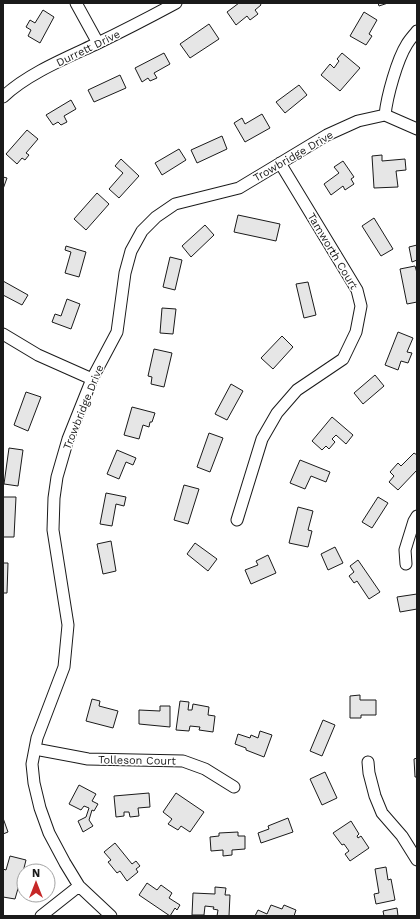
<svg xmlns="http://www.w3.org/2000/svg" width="420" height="919" font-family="'Work Sans',sans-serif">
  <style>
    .building { fill: #e6e6e6; stroke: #1a1a1a }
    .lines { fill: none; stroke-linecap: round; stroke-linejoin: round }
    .minor-casing { stroke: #1a1a1a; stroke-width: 13 }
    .minor { stroke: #fff; stroke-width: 11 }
    .labels { text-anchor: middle; stroke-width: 3; stroke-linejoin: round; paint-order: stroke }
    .street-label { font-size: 11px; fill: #1a1a1a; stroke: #fff }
  </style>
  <rect width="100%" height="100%" fill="#fff"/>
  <path class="building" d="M239 3H260L261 5 255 10 258 14 250 20 247 16 236 25 227 12Z
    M378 3H388L379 6Z
    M43 10 54 17 40 43 28 36 31 30 26 27 30 20 35 23Z
    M364 12 377 20 369 34 372 36 366 45 350 36Z
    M209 24 219 39 190 58 180 44Z
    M164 53 170 64 154 73 157 78 150 81 148 78 142 82 135 68Z
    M342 53 360 68 340 91 321 75 330 64 334 68 339 61 337 59Z
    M120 75 126 88 94 102 88 90Z
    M299 85 307 95 285 113 276 102Z
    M71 100 76 109 64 116 67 122 61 125 58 122 53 125 46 115Z
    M262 114 270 128 245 142 234 123 242 118 245 124Z
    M27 130 38 139 26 153 29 155 25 160 22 158 17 164 6 154Z
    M222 136 227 149 197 163 191 150Z
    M179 149 186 160 162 175 155 163Z
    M382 155V161L405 159 406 170 396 171 398 187 374 188 372 156Z
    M121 159 139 176 119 198 109 189 123 173 115 166Z
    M343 161 354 177 351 179 354 184 345 190 343 186 331 195 324 184 339 173 334 167Z
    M3 177 7 178 3 189Z
    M97 193 109 204 86 230 74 219Z
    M238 215 280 224 276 241 234 232Z
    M374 218 393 249 381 256 362 226Z
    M205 225 214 235 191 257 182 246Z
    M417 245V260L412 262 409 247Z
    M66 246 86 252 79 277 65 273 71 252 65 250Z
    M170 257 182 260 175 290 163 287Z
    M415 266 417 273V302L407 304 400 269Z
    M3 281 28 295 22 305 3 295Z
    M308 282 316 315 304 318 296 284Z
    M67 299 80 304 71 329 52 322 55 314 61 316Z
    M162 308 176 309 173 334 160 333Z
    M398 332 413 338 407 352 412 353 408 363 401 361 398 370 385 365Z
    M282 336 293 347 273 369 261 358Z
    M154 349 172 353 164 387 151 384 152 377 148 376Z
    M375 375 384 386 363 404 354 393Z
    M231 384 243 391 227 420 215 414Z
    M26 392 41 397 28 431 14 425Z
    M132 407 155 413 152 422H150L149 427 143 425 139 439 124 435Z
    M332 417 353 435 346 444 336 435 332 439 335 442 329 449 326 446 322 450 312 441Z
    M209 433 223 438 210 472 197 467Z
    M9 448 23 450 18 486 4 484Z
    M117 450 136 458 133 465 126 462 119 479 107 474Z
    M414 453 417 455V470L398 490 389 482 394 476 390 472 398 463 401 466Z
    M300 460 330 472 326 482 311 476 305 489 290 483Z
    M184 485 199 489 188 524 174 520Z
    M106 493 126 497 124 506 116 504 112 526 100 524Z
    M3 497H16L14 537H3Z
    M378 497 388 503 372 528 362 522Z
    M298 507 313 511 308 530 312 531 308 547 289 543Z
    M111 541 116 571 103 574 97 544Z
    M195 543 217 559 208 571 187 554Z
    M335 547 343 563 328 570 321 554Z
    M268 555 276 573 251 584 245 570 258 565 256 561Z
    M358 560 380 592 369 599 357 581 354 583 349 576 354 572 350 566Z
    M3 563H8L7 593H3Z
    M417 594V609L400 612 397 597Z
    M360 695V700H376V715H361V718H350V696Z
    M92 699 100 701 99 706 118 711 113 728 86 721Z
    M180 701 189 702 188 710H192L193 704 209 707 208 715 215 716 213 732 199 730 200 727 190 726 189 731 176 730Z
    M160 706H170V727L139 724V710L160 711Z
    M323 720 335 725 322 756 310 751Z
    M260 731 272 735 264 757 246 750V748L235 744 238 734 250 738 251 735 258 738Z
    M417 758V777H415L414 759Z
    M325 772 337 798 322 805 310 779Z
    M79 785 96 794 92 801 98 804 94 811 92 810 89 820 93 826 83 832 78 821 86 817 89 808 84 806 81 810 69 804Z
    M149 793 150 807 138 808 139 816 130 817 129 812H124V816L116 817 114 796Z
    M176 793 204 812 190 832 181 826 178 830 168 824 172 819 163 812Z
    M3 818 8 832 3 834Z
    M288 818 293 832 261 843 258 833 269 829 268 826Z
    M351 821 359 834 357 836 358 838 361 836 369 848 350 861 345 854 349 851 344 844 342 845 333 833Z
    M238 832V836H245V849L232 850V855L223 856V850L211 851 210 837 219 836V833Z
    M115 843 132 864 136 861 140 866 136 869 138 872 127 881 120 871 117 873 108 862 111 860 104 852Z
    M10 856 26 860 22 876 24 877V886L19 885 15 899 3 897V869L6 870Z
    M386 867 388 880 391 879 395 900 376 904 374 894 379 893 375 869Z
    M147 883 157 890 161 885 172 893 169 898 180 905 177 910 175 908 170 916 139 895Z
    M215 887 226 888 225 895H230L229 916H217L218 910 213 909 214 907 205 906 204 915H192L193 893 215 894Z
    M271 905 282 909 284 905 296 910 294 916H255L258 910 267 914Z
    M397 908 398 916H384L383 911Z"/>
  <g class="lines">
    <defs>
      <path id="minor" d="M76 3 98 43
        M3 97C27 74 66 58 96 44 123 31 150 17 176 3
        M385 115C387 96 397 60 407 44 410 39 414 35 417 31
        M3 334 38 355 92 379
        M237 520 262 439 277 413 297 390 343 359 356 332 361 306 357 290 280 163
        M406 564 405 550 414 521 417 516
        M35 749 88 759 183 761 205 769 234 787
        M368 762 369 773 375 796 382 813 402 836 417 860
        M41 916 79 886
        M111 916 79 886 65 863 49 833 40 808 34 783 32 764 37 738 64 667 68 625 53 530 54 498 57 477 68 439 92 379 117 332 125 273 131 251 142 231 156 217 175 204 239 188 327 135 358 121 385 115 417 129"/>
    </defs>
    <use href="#minor" class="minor-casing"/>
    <use href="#minor" class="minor"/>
  </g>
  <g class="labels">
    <g class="street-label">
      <text transform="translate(88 48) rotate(-26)" y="4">Durrett Drive</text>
      <text transform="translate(293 156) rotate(-30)" y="4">Trowbridge Drive</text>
      <text transform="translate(333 251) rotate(59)" y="4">Tamworth Court</text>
      <text transform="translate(83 407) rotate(-68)" y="4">Trowbridge Drive</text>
      <text transform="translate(137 760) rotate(1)" y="4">Tolleson Court</text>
    </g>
  </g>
  <rect width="420" height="919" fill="none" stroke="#1a1a1a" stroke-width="8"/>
  <g transform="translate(36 883)"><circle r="19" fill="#ffffff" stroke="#a3a3a3"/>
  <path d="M0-3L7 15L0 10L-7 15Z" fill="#c62828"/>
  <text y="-6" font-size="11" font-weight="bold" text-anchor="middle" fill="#1a1a1a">N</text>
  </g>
</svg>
